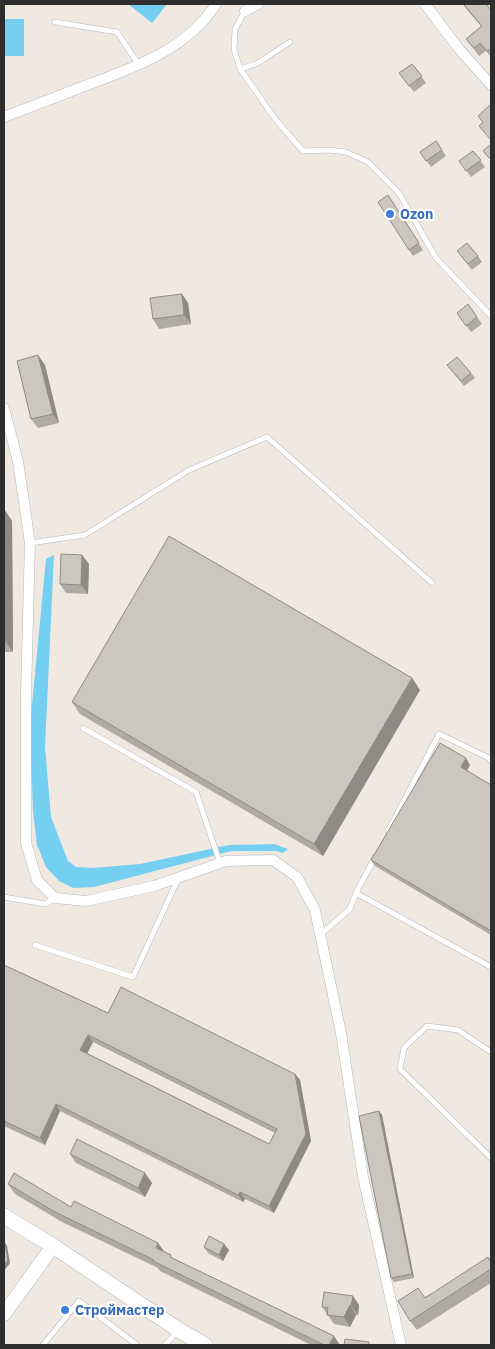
<svg xmlns="http://www.w3.org/2000/svg" width="495" height="1349" font-family="'IBM Plex Sans',sans-serif">
  <style>
    .water { fill: #75cff0 }
    .lines { fill: none; stroke-linecap: round; stroke-linejoin: round }
    .service-casing { stroke: #b4b7c1; stroke-width: 6 }
    .minor-casing { stroke: #b4b7c1; stroke-width: 11 }
    .tertiary-casing { stroke: #b4b7c1; stroke-width: 15 }
    .secondary-casing { stroke: #b4b7c1; stroke-width: 16 }
    .service { stroke: #fff; stroke-width: 5 }
    .minor { stroke: #fff; stroke-width: 10 }
    .tertiary { stroke: #fff; stroke-width: 14 }
    .secondary { stroke: #fff; stroke-width: 15 }
    .wall { fill: #afaba4; fill-rule: evenodd }
    .shaded-wall { fill: #8e8b86 }
    .building { fill: #cbc7bf; stroke: #8e8b86; fill-rule: evenodd }
    .shop-dot { fill: #3f7fe0; stroke: #fff; stroke-width: 2 }
    .labels { text-anchor: middle; stroke-width: 4; stroke-linejoin: round; paint-order: stroke }
    .shop-label { font-size: 14px; font-weight: bold; fill: #366cbe; stroke: #fff; text-anchor: start }
  </style>
  <rect width="100%" height="100%" fill="#efe9e1"/>
  <path class="water" d="M128 4H167L152 23Z
    M4 19H24V56H4Z
    M54 555 45 747 51 817 68 861 76 867 93 868 140 864 229 845 274 844 288 849 283 853 276 851H231L94 887 73 888 59 881 46 867 37 845 33 811 30 726 46 559Z"/>
  <g class="lines">
    <defs>
      <path id="service" d="M245 11 235 29 234 49 240 69 276 120 303 151 328 150 346 152 368 162 399 193 436 258 491 316
        M55 22 117 32 139 65
        M240 69 256 64 290 42
        M30 543 85 535 189 470 267 437 432 583
        M83 728 196 792 220 863
        M388 831 439 734 489 758 491 761
        M356 893 491 967
        M4 897 45 904 55 898
        M321 934 350 909 356 893 375 857
        M35 945 133 977 178 879
        M491 1052 458 1030 427 1026 404 1048 400 1069 491 1158
        M43 1345 79 1301 137 1345
        M165 1345 178 1331"/>
      <path id="minor" d="M425 4 459 49 491 85
        M245 11 258 4
        M4 117C30 107 56 97 82 87 131 69 187 50 216 4
        M4 408 18 461 30 543 26 694V843L37 880 55 898 86 901 154 886 226 861 273 860 297 877 315 910 341 1033 363 1177 401 1345"/>
      <path id="tertiary" d="M4 1314 53 1246"/>
      <path id="secondary" d="M4 1216 53 1246 179 1330 205 1345"/>
    </defs>
    <use href="#service" class="service-casing"/>
    <use href="#minor" class="minor-casing"/>
    <use href="#tertiary" class="tertiary-casing"/>
    <use href="#secondary" class="secondary-casing"/>
    <use href="#service" class="service"/>
    <use href="#minor" class="minor"/>
    <use href="#tertiary" class="tertiary"/>
    <use href="#secondary" class="secondary"/>
  </g>
  <path class="wall" d="M463 4 491 10V57L486 51 479 56 466 39 481 26 468 11Z
    M412 64 426 83 414 92 399 73Z
    M436 141 446 156 431 167 420 152Z
    M473 151 485 167 471 177 459 161Z
    M392 201 423 250 413 256 409 250Z
    M457 251 478 256 482 262 472 270Z
    M182 294 188 303 191 324 159 329 153 319Z
    M457 313 477 317 482 324 471 332Z
    M45 365 59 423 38 428 31 419Z
    M447 365 471 373 475 378 464 386Z
    M4 509 12 521 13 652H4Z
    M82 555 89 564 88 594 66 593 60 584Z
    M412 678 420 690 323 856 80 714 72 702Z
    M470 765 467 771 491 785V935L375 866 371 860Z
    M4 965 108 1013 295 1074 300 1080 311 1141 274 1213 245 1199 243 1202 60 1111 45 1145 4 1126ZM93 1042 275 1133 269 1144 87 1054Z
    M379 1111 382 1115 414 1278 394 1282 391 1278Z
    M70 1154 145 1173 152 1183 145 1197 76 1163Z
    M8 1184 71 1207 158 1243 164 1251 174 1259 340 1345H311L160 1271 158 1268 62 1222 15 1194Z
    M224 1244 229 1250 223 1261 208 1253 204 1247Z
    M491 1262V1283L417 1330 410 1321 425 1297Z
    M353 1296 359 1305 358 1315H356L350 1327 334 1324 322 1307Z"/>
  <path class="shaded-wall" d="M182 294 188 303 191 324 184 315Z
    M38 355 45 365 59 423 53 414Z
    M4 509 12 521 13 652 4 640Z
    M82 555 89 564 88 594 81 585Z
    M412 678 420 690 323 856 314 844Z
    M466 758 470 765 465 773 461 767Z
    M88 1035 93 1042 85 1057 80 1050Z
    M295 1074 300 1080 311 1141 274 1213 269 1206Z
    M56 1104 60 1111 45 1145 40 1138Z
    M379 1111 382 1115 414 1278 412 1274Z
    M145 1173 152 1183 145 1197 138 1188Z
    M240 1192 245 1199 243 1202 238 1195Z
    M5 1243 7 1246 10 1263 4 1271Z
    M158 1243 165 1253 156 1248Z
    M224 1244 229 1250 223 1261 219 1255Z
    M353 1296 359 1305 358 1315 351 1306Z
    M350 1305 356 1315 350 1327 344 1317Z
    M334 1336 340 1345H329Z"/>
  <path class="building" d="M463 4H486L491 10V49L487 51 480 43 474 48 466 39 482 26Z
    M412 64 422 76 409 86 399 73Z
    M491 104V140L479 126 483 122 478 116Z
    M436 141 442 150 426 161 420 152Z
    M491 144V157L489 158 483 151Z
    M473 151 481 160 466 171 459 161Z
    M388 195 419 243 409 250 378 202Z
    M467 243 478 256 468 264 457 251Z
    M182 294 184 315 153 319 150 298Z
    M468 304 477 317 466 326 457 313Z
    M38 355 53 414 31 419 17 361Z
    M457 357 471 373 461 381 447 365Z
    M169 536 412 678 314 844 72 702Z
    M61 554 82 555 81 585 60 584Z
    M440 743 466 758 461 767 491 785V931L371 860Z
    M4 965 108 1013 121 987 295 1074 306 1134 269 1206 240 1192 238 1195 56 1104 40 1138 4 1121ZM88 1035 277 1129 269 1144 80 1050Z
    M379 1111 412 1274 391 1278 359 1116Z
    M77 1139 145 1173 138 1188 70 1154Z
    M14 1173 71 1207 74 1201 158 1243 156 1248 171 1255 170 1257 334 1336 329 1345H324L153 1261 154 1260 55 1212 8 1184Z
    M209 1236 224 1244 219 1255 204 1247Z
    M4 1243H5L8 1260 4 1265Z
    M488 1257 491 1262V1269L410 1321 398 1301 418 1288 425 1298Z
    M324 1292 353 1296 351 1306 350 1305 344 1317 327 1315 328 1308 322 1307Z
    M345 1339 369 1342V1345H344Z"/>
  <g class="shop-dot">
    <circle cx="390" cy="214" r="5"/>
    <circle cx="65" cy="1310" r="5"/>
  </g>
  <g class="labels">
    <g class="shop-label">
      <text x="400" y="219">Ozon</text>
      <text x="75" y="1315">Строймастер</text>
    </g>
  </g>
  <rect width="495" height="1349" fill="none" stroke="#2e2e2e" stroke-width="10"/>
</svg>
